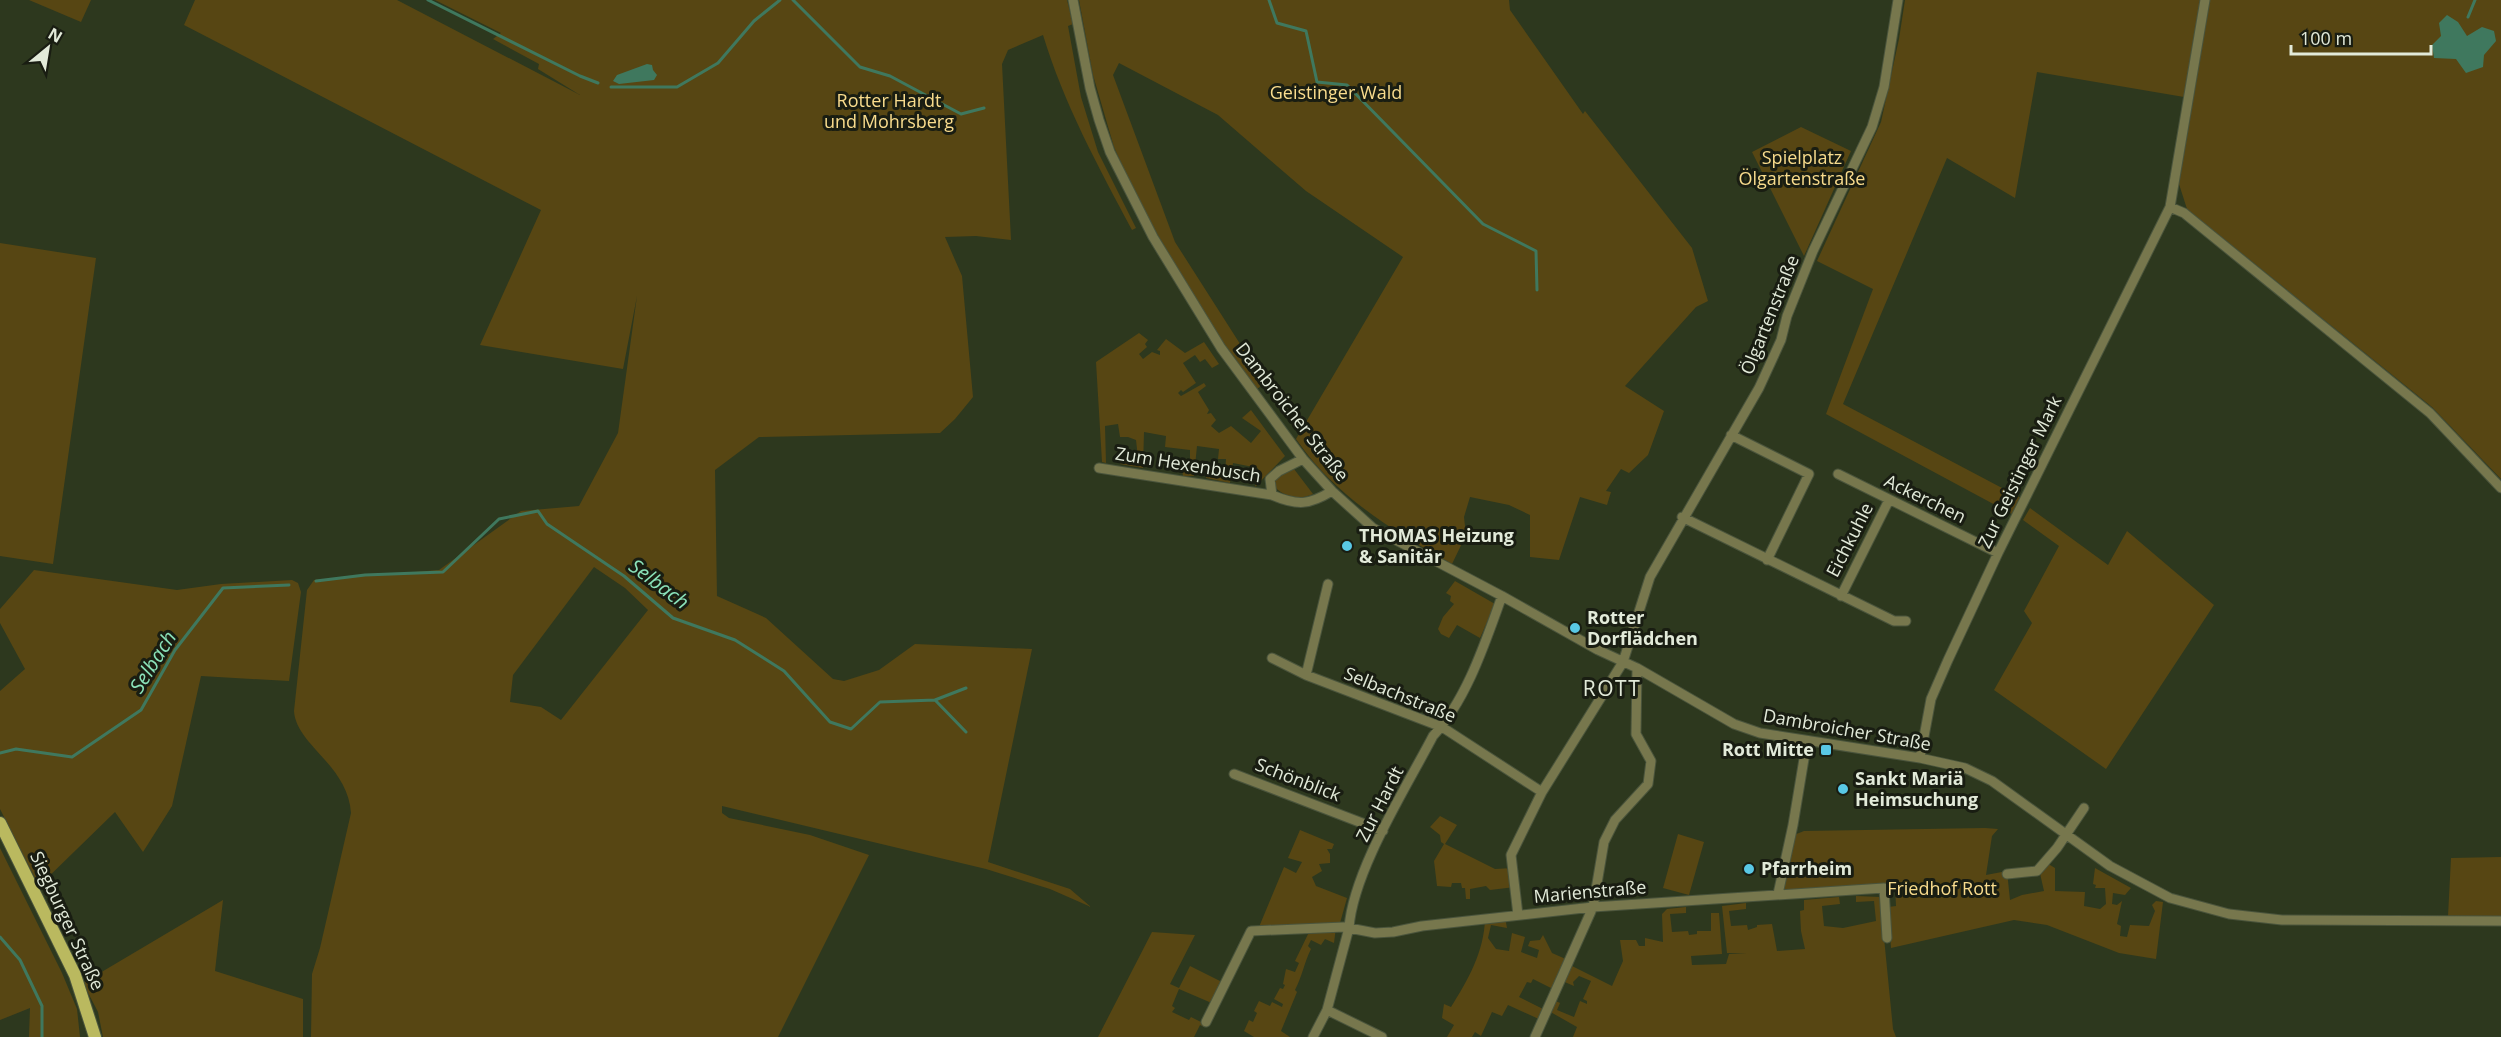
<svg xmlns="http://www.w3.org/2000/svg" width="2501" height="1037" font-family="'Open Sans',sans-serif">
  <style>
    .green { fill: #574613; fill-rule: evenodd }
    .water { fill: #3f785e }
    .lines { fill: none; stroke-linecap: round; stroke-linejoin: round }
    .stream { stroke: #3f785e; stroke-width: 3 }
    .minor-casing { stroke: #4a543c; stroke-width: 11 }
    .major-casing { stroke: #4a543c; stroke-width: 14 }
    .minor { stroke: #77774d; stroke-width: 9 }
    .major { stroke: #bab95f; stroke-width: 12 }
    .poi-dot { fill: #59c8e5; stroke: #191d12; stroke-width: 2 }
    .labels { text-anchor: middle; stroke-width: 6; stroke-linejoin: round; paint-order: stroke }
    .park-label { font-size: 18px; fill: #f9dc8d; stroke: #191d12 }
    .street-label { font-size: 18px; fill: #e2ead9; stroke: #191d12 }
    .poi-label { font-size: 18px; font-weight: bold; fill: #e2ead9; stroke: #191d12; text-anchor: start }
    .water-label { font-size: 20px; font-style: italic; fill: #8be3ba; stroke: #191d12 }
    .quarter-label { font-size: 21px; letter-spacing: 1.5px; fill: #e2ead9; stroke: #191d12 }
  </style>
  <rect width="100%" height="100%" fill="#2d381e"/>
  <path class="green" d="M29 0H91L81 22Z
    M195 0H397L580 95 538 69 539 64 493 39 501 33 435 0H1067L1073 24 1068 26 1081 97 1098 152 1136 228 1132 230C1098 166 1064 104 1043 35L1008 50 1002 64 1011 240 976 236 945 237 962 276 973 397 955 419 940 433 759 437 715 470 717 596 766 618 833 679 844 681 879 670 915 644 1032 649 988 862 1070 889 1091 907 1050 889 986 869 722 806V813L729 818 810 835 869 855 778 1037H311L312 974 320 948 351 813C348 765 296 745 294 711L307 590 314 580 439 570 521 511 579 506 618 433 637 296 623 369 480 345 541 210 184 25ZM594 567 625 588 648 610 561 720 541 707 510 702 513 675Z
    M1079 0H1509L1510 10 1583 114 1585 111 1692 248 1708 301 1696 307 1625 386 1664 411 1648 455 1629 473 1621 469 1606 491 1611 492 1607 505 1580 497 1559 560 1530 557V515L1509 505 1470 497 1464 517 1466 535 1452 564C1393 531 1335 496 1296 439L1403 257 1306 191 1218 115 1119 63 1113 75 1175 242 1265 383 1257 389 1214 331 1138 201 1114 147 1093 75Z
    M1905 0H2200L2184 97 2037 72 2015 198 1947 158 1843 404 2021 498 2012 514 1826 414 1873 289 1817 261 1881 122 1899 39Z
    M2210 0H2501V479L2432 407 2187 209 2179 184Z
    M1801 127 1851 151 1804 256 1752 152Z
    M0 243 96 258 53 564 0 556Z
    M1139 333 1148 340 1145 344 1147 347 1139 354 1143 359 1152 352 1160 355V351L1157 350 1166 339 1185 353 1204 342 1219 364 1212 368 1205 359 1200 362 1195 355 1183 363 1196 383 1183 392 1181 390 1178 393 1181 396 1204 383 1206 386 1198 392 1209 410 1207 414 1211 413 1216 420 1211 426 1219 433 1231 426 1251 443 1261 431 1242 418 1251 410 1285 456 1255 487 1258 468 1233 463 1230 483 1206 478V474L1210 477 1219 478 1220 475 1225 474 1226 459H1218L1219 449 1197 446 1194 476H1183L1182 469H1190V450L1165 447 1166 436 1144 432 1143 468 1120 464 1121 461H1132L1138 458 1136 440 1128 437H1120L1118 424 1105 426 1106 463 1102 462 1096 362Z
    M1294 469 1313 494C1302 500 1283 497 1275 487V481L1284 472Z
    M2030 508 2108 565 2127 531 2214 605 2106 769 1994 690 2032 623 2024 611 2059 546 2023 520Z
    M34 570 177 590 221 584 292 580 298 583 301 592 289 681 201 676 172 806 143 852 115 812 39 886 0 809V691L25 669 0 623V609Z
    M1455 581 1495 604 1480 638 1457 625 1449 638 1441 634 1438 629 1443 617 1454 604 1450 601 1451 596 1446 593Z
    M1440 816 1457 825 1445 844 1495 869 1513 868 1515 887 1490 890 1486 886 1470 889V899H1466L1465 888H1462L1461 883H1452L1451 887 1437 886 1434 861 1444 844 1441 842 1440 835 1430 827Z
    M1985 828 1998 829 1992 836 1986 875 2007 871 2010 900 2022 895 2044 891 2039 869 2045 862 2055 868V891L2085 892 2084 906 2100 909 2106 904 2105 888H2095L2096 885 2093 884 2095 868 2131 888 2125 895 2113 893 2112 904 2117 905 2122 901 2117 924 2121 926 2120 936 2127 937 2130 925 2149 926 2155 911 2152 905 2156 901 2163 902 2156 959 2119 953 2047 925 2014 920 1891 948 1888 907 1896 906 1895 885 1786 891 1782 886 1794 835 1804 831Z
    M1300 830 1334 844 1332 849H1327L1330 854V863L1319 864 1322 871 1312 877 1316 886 1347 898 1340 923 1259 927 1284 867 1296 873 1302 862 1288 858Z
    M1678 834 1704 842 1689 895 1663 888Z
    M0 848 62 973 77 1009 80 1037H29L30 1008 0 1020Z
    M2501 857V917L2448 916 2451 858Z
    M1856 896 1880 897 1893 1029 1896 1037H1573L1577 1027 1547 1010 1552 999 1560 1003 1557 1010 1574 1017 1580 1001 1587 1004V1001L1583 999 1591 981 1579 976 1573 982 1574 986 1560 980 1568 964 1612 986 1623 961 1620 940H1636L1639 946H1645V938L1663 942 1662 914 1667 909 1686 907V913L1670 914 1672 932 1688 931 1689 935 1697 934V931H1711V913H1719L1722 954 1691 956 1692 965 1726 964 1729 954 1747 953H1727L1722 906 1746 903V909L1729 911 1731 926 1747 925 1748 930 1757 927V925L1772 924 1777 951 1805 949 1801 931 1800 911 1804 910V900L1839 897 1840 904 1822 906 1824 926 1843 928 1876 921 1874 901 1856 902Z
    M223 900 215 971 303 999V1037H103L98 1012 83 983Z
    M1505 917 1507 928 1491 925 1488 938 1496 949 1509 951 1512 933 1525 937 1521 952 1537 958 1539 950 1528 946 1530 941 1540 940 1543 935 1552 953 1568 960 1555 990 1533 979 1531 983 1527 982 1519 997 1545 1010 1541 1020 1508 1005 1502 1016 1492 1012 1481 1036 1475 1032 1472 1037H1447L1454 1025 1442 1018 1444 1004 1451 1007C1468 980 1484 952 1485 919Z
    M1336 927 1334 943 1325 939 1321 945 1311 940 1308 946 1311 949C1304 963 1302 977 1295 990L1297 992 1281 1031 1290 1037H1254L1244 1031 1249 1020 1253 1022 1257 1013 1254 1011 1259 1001 1270 1006 1272 1002 1282 1007 1283 1004 1274 999 1280 988 1283 989 1285 985 1283 984 1286 969 1295 972 1299 963 1295 961 1311 928Z
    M1152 932 1195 935 1170 984 1179 988 1190 966 1224 983 1214 1004 1179 989 1172 1006 1175 1008 1172 1012 1189 1020 1191 1017 1205 1024 1204 1027 1200 1025 1194 1037H1098Z"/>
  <path class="water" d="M2447 15 2458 22 2467 36 2482 27 2494 31 2496 41 2484 55 2483 67 2466 73 2456 59 2434 58 2432 45 2441 36 2439 23Z
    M647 64 652 65 653 70 657 75 654 80 619 84 613 81 617 75Z"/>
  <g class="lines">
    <path class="stream" d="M428 0 580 76 598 83
      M793 0 860 67 890 76 961 114 984 108
      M1269 0 1277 23 1306 31 1317 82 1347 85 1483 224 1536 251 1537 290
      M2468 17 2475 0
      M611 87H677L718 63 754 21 780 0
      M316 581 365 575 443 572 499 519 538 511 547 524 624 576 673 618 735 640 784 671 830 722 851 729 880 702 935 700 966 732
      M935 700 966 688
      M0 753 16 749 72 757 141 710 175 650 223 588 289 585
      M0 937 20 960 42 1006V1037"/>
    <defs>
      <path id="minor" d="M1073 0 1090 88 1099 120 1110 152 1153 237 1221 348 1303 459 1332 491 1373 528 1502 596 1598 650 1637 668 1734 724 1760 733 1920 758 1965 768 1992 781 2110 866 2170 898 2229 914 2282 920 2501 921
        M2170 207 2184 213 2430 413 2501 488
        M1731 435 1809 474 1767 560
        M1303 459 1279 471 1270 479 1272 495C1298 506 1309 505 1332 491
        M1099 468 1272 495
        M1838 474 1998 553
        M1682 517 1894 621H1906
        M1841 596 1889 500
        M1272 658 1306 675 1442 727 1542 792
        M1306 675 1328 584
        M1920 758 1931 699 1948 660 1998 553 2170 207 2205 0
        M1234 774 1383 831
        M2007 874 2037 871 2057 848 2084 808
        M1778 894 1793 825 1807 741
        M1518 915 1511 855 1542 792 1623 662 1650 577 1759 388 1781 340 1787 316 1813 251 1872 127 1884 87 1898 0
        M1327 1010 1382 1037
        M1206 1022 1251 931 1344 927 1375 933 1393 932 1422 926 1593 907 1884 888 1887 938
        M1313 1037 1327 1010 1349 928C1353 871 1406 788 1433 736 1467 699 1485 643 1502 596
        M1535 1037 1593 907 1604 842 1615 820 1648 784 1651 761 1636 734 1637 668"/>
      <path id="major" d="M0 823 75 975 95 1037"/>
    </defs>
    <use href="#minor" class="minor-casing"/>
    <use href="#major" class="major-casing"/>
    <use href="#minor" class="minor"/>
    <use href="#major" class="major"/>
  </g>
  <g class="poi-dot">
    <circle cx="1347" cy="546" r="6"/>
    <circle cx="1575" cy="628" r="6"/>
    <rect x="1820" y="744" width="12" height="12" rx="3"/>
    <circle cx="1843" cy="789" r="6"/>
    <circle cx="1749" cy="869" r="6"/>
  </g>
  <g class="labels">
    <g class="park-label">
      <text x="1336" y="99">Geistinger Wald</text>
      <text x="889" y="107">Rotter Hardt<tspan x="889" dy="21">und Mohrsberg</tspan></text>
      <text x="1802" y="164">Spielplatz<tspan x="1802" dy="21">Ölgartenstraße</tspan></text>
      <text x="1942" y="895">Friedhof Rott</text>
    </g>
    <g class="street-label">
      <text transform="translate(1770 315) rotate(-68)" y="6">Ölgartenstraße</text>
      <text transform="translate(1292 412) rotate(52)" y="6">Dambroicher Straße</text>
      <text transform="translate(1188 465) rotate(9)" y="6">Zum Hexenbusch</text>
      <text transform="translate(2020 472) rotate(-64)" y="6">Zur Geistinger Mark</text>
      <text transform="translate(1925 499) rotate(26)" y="6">Ackerchen</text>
      <text transform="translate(1850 540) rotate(-63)" y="6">Eichkuhle</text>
      <text transform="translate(1400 695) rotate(22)" y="6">Selbachstraße</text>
      <text transform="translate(1847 730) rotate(10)" y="6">Dambroicher Straße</text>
      <text transform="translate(1298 780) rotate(21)" y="6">Schönblick</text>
      <text transform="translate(1380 804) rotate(-63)" y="6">Zur Hardt</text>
      <text transform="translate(1590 892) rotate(-5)" y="6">Marienstraße</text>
      <text transform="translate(67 921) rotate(65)" y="6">Siegburger Straße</text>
    </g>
    <g class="poi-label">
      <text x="1359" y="542">THOMAS Heizung<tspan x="1359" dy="21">&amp; Sanitär</tspan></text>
      <text x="1587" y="624">Rotter<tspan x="1587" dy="21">Dorflädchen</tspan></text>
      <text x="1814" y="756" text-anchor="end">Rott Mitte</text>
      <text x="1855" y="785">Sankt Mariä<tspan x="1855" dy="21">Heimsuchung</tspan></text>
      <text x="1761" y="875">Pfarrheim</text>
    </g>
    <g class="water-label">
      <text transform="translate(659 584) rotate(37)" y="7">Selbach</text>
      <text transform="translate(153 662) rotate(-58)" y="7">Selbach</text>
    </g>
    <g class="quarter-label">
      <text x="1612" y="696">ROTT</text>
    </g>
  </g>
  <g transform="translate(48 48) rotate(30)" stroke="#191d12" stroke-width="4.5" paint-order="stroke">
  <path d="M0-4.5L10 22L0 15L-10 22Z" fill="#e2ead9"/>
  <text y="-9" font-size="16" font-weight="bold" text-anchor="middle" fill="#e2ead9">N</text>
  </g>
  <path d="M2291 45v9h140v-9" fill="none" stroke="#e2ead9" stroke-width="3"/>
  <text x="2300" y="45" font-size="18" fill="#e2ead9" stroke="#191d12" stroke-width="4.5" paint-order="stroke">100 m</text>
</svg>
